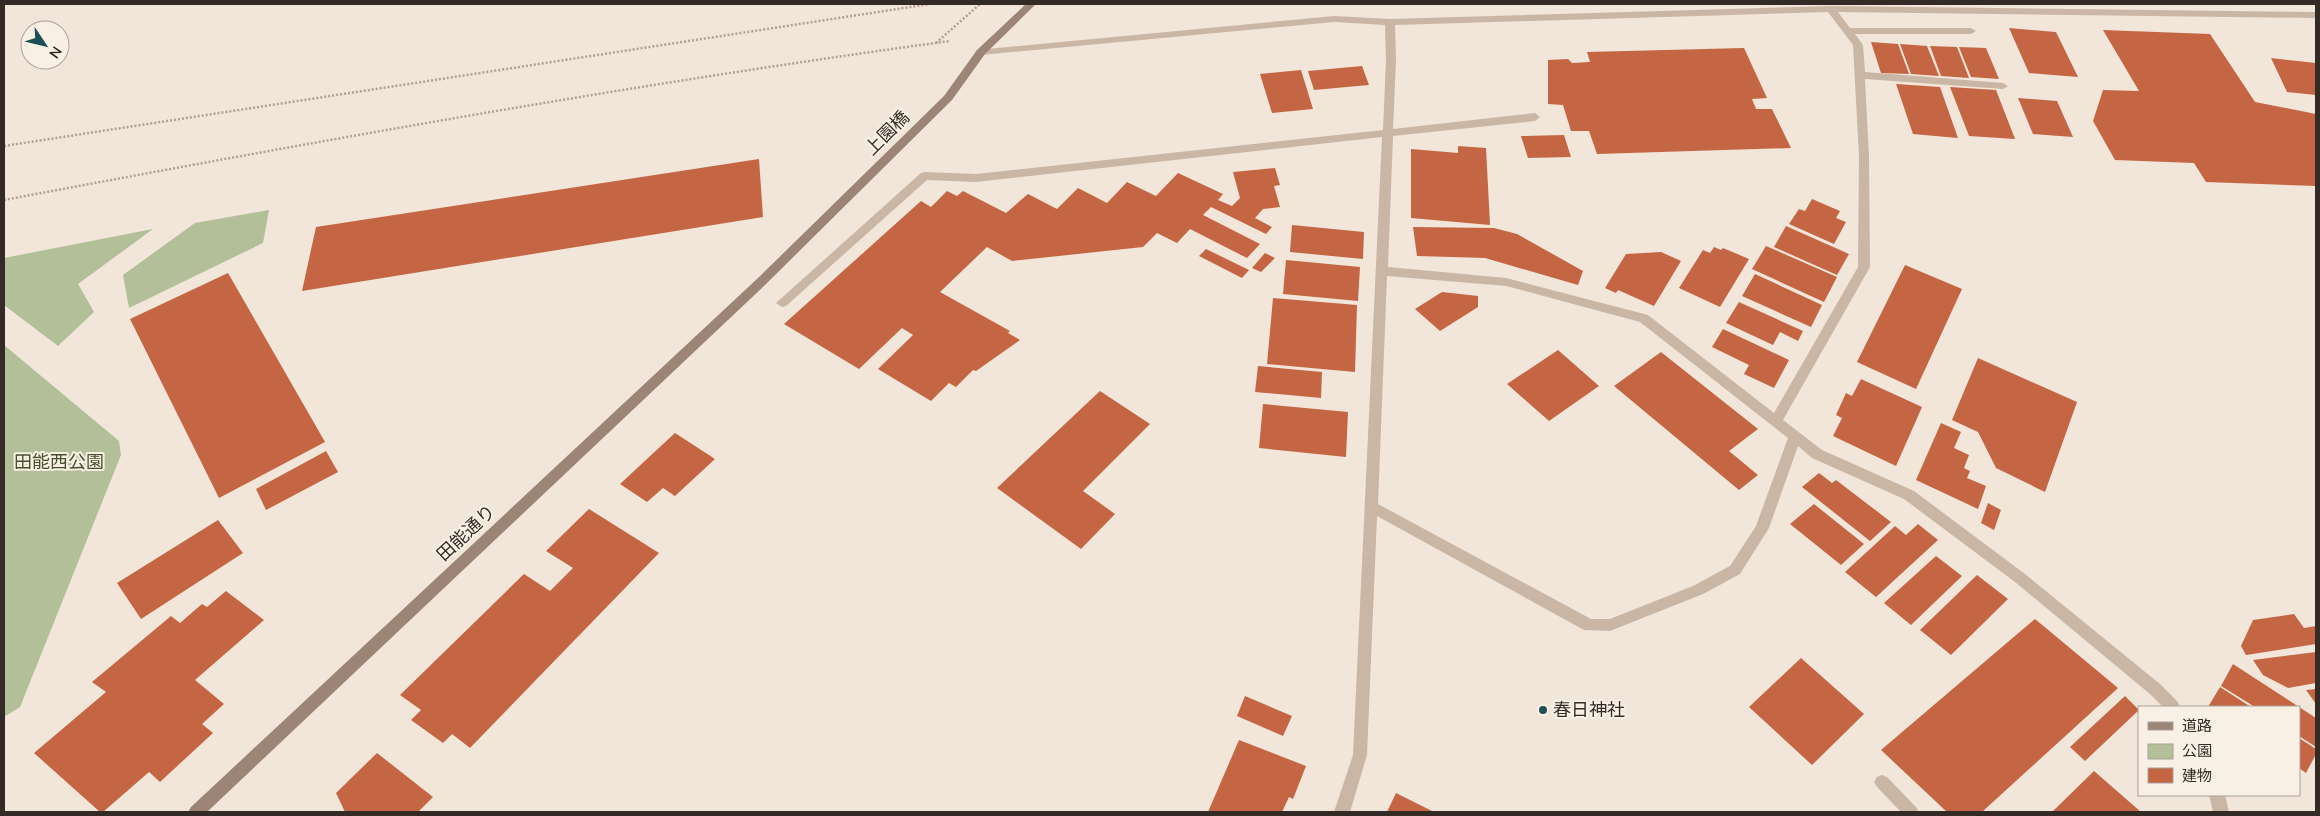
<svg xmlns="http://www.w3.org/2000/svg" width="2320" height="816" font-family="Mulish,'Noto Sans JP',sans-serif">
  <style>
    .green { fill: #b2bf99 }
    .building { fill: #c46643 }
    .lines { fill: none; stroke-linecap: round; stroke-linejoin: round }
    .path { stroke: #b4a090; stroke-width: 2.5; stroke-dasharray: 2 2; stroke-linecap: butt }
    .street { fill: #c9b6a5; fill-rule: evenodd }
    .secondary { fill: #9c8577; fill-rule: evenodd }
    .poi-dot { fill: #1d5055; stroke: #f9f0e5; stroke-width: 2 }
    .labels { text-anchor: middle; stroke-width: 4; stroke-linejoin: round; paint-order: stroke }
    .street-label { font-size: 18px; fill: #342b26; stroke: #f9f0e5 }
    .park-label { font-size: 18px; fill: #43522b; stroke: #f9f0e5 }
    .poi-label { font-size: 18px; fill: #342b26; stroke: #f9f0e5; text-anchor: start }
  </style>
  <rect width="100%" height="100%" fill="#f1e6d9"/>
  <path class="green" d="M269 210 263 243 129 308 123 275 195 223Z
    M153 229 78 284 94 312 58 346 4 305V258Z
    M4 345 119 441 121 455 20 707 4 717Z"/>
  <path class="building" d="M2009 28 2056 32 2078 77 2029 73Z
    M2103 30 2210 34 2255 102 2316 114V186L2206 182 2194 163 2115 160 2093 121 2103 90 2139 91Z
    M1871 42 1898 44 1909 74 1881 73Z
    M1900 44 1927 46 1939 76 1911 74Z
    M1930 46 1957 47 1969 78 1941 76Z
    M1959 47 1986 48 1999 79 1971 77Z
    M1744 48 1767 98 1752 99 1756 109H1772L1791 148 1597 154 1589 131H1571L1563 105 1548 104V60L1568 59 1572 63 1590 62 1587 52Z
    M2271 58 2316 63V95L2287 92Z
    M1362 66 1369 85 1314 90 1308 71Z
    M1301 70 1313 109 1272 113 1260 74Z
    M1896 84 1940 87 1958 138 1913 134Z
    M1950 87 1996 90 2015 139 1969 136Z
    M2018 98 2057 101 2073 137 2033 134Z
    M1564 135 1571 157 1528 158 1521 136Z
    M1458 146 1486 148 1490 225 1411 218V149L1458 153Z
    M759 159 763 217 302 291 316 227Z
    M1275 168 1280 185 1274 186 1280 207 1263 209 1255 218 1272 227 1266 234 1211 207 1203 215 1260 244 1247 258 1190 229 1177 243 1157 233 1143 247 1012 261 987 247 940 292 1010 331 1008 333 1020 340 976 371 973 370 956 387 949 383 931 401 878 369 913 335 902 328 859 369 784 324 921 201 931 207 947 191 957 196 963 191 1006 213 1028 194 1057 209 1078 188 1107 203 1127 182 1156 196 1178 173 1223 194 1218 200 1232 206 1240 198 1233 172Z
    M1812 199 1840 211 1836 218 1846 222 1834 244 1789 224 1799 209 1805 211Z
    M1292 225 1364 232 1363 259 1290 252Z
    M1786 226 1849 254 1837 275 1774 247Z
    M1413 227 1494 228 1517 234 1583 271 1578 285 1485 258 1417 256Z
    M1766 246 1837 277 1824 302 1752 269Z
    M1714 247 1721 250 1723 248 1749 259 1720 307 1679 288 1703 250 1710 253Z
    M1206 249 1249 270 1242 278 1199 256Z
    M1661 252 1681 261 1654 306 1618 290 1616 293 1605 288 1626 254Z
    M1265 253 1275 258 1261 272 1252 268Z
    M1286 260 1360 267 1358 301 1283 294Z
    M1905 265 1962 289 1916 389 1857 362Z
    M228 273 325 442 219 498 130 319Z
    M1755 274 1822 305 1811 327 1742 296Z
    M1442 292 1478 296V307L1440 331 1415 309Z
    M1273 298 1357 305 1355 372 1267 364Z
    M1739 302 1803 331 1798 341 1780 332 1773 345 1726 323Z
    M1723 329 1789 360 1774 388 1744 374 1749 365 1712 347Z
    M1558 350 1599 386 1549 421 1507 384Z
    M1661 352 1758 429 1729 451 1758 475 1739 490 1614 386Z
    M1978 358 2077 402 2045 492 1996 468 1978 432 1952 420Z
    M1258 366 1322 372 1321 398 1255 392Z
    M1861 379 1922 407 1896 466 1833 436 1842 418 1836 415 1846 393 1852 396Z
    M1100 391 1150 424 1083 491 1115 514 1081 549 997 488Z
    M1263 404 1348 412 1346 457 1259 448Z
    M1941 423 1961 432 1954 448 1969 455 1964 468 1970 471 1967 478 1986 486 1978 509 1916 480Z
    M675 433 715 459 675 496 663 488 647 502 620 484Z
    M326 451 338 472 266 510 256 489Z
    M1819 473 1832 483 1836 480 1891 522 1870 541 1802 487Z
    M1988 503 2001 510 1994 530 1981 523Z
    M1814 504 1864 544 1841 565 1790 524Z
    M589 509 659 553 470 748 452 734 443 743 411 720 421 710 400 695 524 574 550 591 573 568 546 551Z
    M218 520 243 553 141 619 117 583Z
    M1918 524 1938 540 1876 597 1845 572 1895 526 1906 535Z
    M1936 556 1962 576 1911 625 1884 603Z
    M1977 575 2008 599 1951 655 1920 630Z
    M226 591 264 620 195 680 224 704 202 724 213 733 160 782 149 772 103 812H100L34 753 106 692 92 682 171 616 180 623 202 604 207 607Z
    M2294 614 2304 628 2316 626V644L2246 655 2241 646 2253 620Z
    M2035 619 2118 688 1982 812H1947L1881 750Z
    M2316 652V683L2288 688 2263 675 2253 660Z
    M1801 658 1864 714 1812 765 1749 707Z
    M2233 664 2316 718V747L2299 736V707H2255L2221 686Z
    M2220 687 2251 707H2208Z
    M2316 689V704L2306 690Z
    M1245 696 1292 716 1283 736 1237 716Z
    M2125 696 2139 710 2085 761 2070 747Z
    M2299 738 2316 749V754L2306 773 2299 768Z
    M1239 740 1306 766 1293 799 1289 797 1282 812H1208Z
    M377 753 433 797 418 812H345L336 793Z
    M2094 771 2141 812H2052Z
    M1396 793 1434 812H1387Z"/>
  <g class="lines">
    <path class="path" d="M936 43 980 4
      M4 146 930 4
      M4 200C318 141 633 84 950 41"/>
    <path class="street" d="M1831 6 2316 12V18L1838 12 1850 28H1971L1976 31 1971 34H1855L1863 45 1865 72 2003 83 2008 86 2003 89 1865 79 1869 156 1870 267 1783 420 1822 450 1914 491 2025 574 2160 684 2178 702 2180 707H2163L2150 694 2015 582 1904 499 1812 458 1798 446 1769 528 1740 574 1703 594 1610 631 1584 630 1377 516 1367 755 1350 812H1334L1353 755 1382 137 976 182 927 180 786 306 782 307 776 303 921 173 925 172 976 174 1383 130 1386 60 1385 25 1334 22 981 55 976 52 977 50 1334 16 1390 19ZM1828 12 1853 45 1859 156 1858 267 1774 413 1648 315 1506 278 1388 267 1393 136 1535 121 1540 117 1535 113 1393 129 1396 60 1395 25ZM1387 276 1506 286 1640 322 1788 438 1756 526 1730 566 1693 586 1610 619H1591L1378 504Z
      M1882 775 1887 777 1916 807 1919 812H1901L1877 787 1874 782 1877 777Z
      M2209 795H2225L2229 812H2213Z"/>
    <path class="secondary" d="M1026 4H1036L985 54 952 100 766 284 207 812H188L191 807 758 278 944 96 977 50Z"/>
  </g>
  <circle class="poi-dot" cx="1543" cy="710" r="5"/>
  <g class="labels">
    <g class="street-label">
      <text transform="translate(887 133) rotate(-45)" y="6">上園橋</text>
      <text transform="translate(466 533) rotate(-43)" y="6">田能通り</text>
    </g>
    <g class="park-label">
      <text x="59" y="468">田能西公園</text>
    </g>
    <g class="poi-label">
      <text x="1553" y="716">春日神社</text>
    </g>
  </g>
  <rect width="2320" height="816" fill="none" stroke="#342b26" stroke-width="10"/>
  <rect x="2138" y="706" width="162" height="90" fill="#f9f0e5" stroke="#aaa199"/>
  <rect x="2148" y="722" width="25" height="8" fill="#9c8577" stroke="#aaa199"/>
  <text x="2182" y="731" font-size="15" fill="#342b26">道路</text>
  <rect x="2148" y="744" width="25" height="15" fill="#b2bf99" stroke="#aaa199"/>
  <text x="2182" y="756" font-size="15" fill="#342b26">公園</text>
  <rect x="2148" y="768" width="25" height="15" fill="#c46643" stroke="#aaa199"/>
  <text x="2182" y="781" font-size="15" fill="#342b26">建物</text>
  <g transform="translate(45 45) rotate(125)"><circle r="24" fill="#f9f0e5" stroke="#aaa199"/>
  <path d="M0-4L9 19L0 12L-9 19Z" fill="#1d5055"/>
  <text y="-8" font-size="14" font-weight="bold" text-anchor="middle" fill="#342b26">N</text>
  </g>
</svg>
